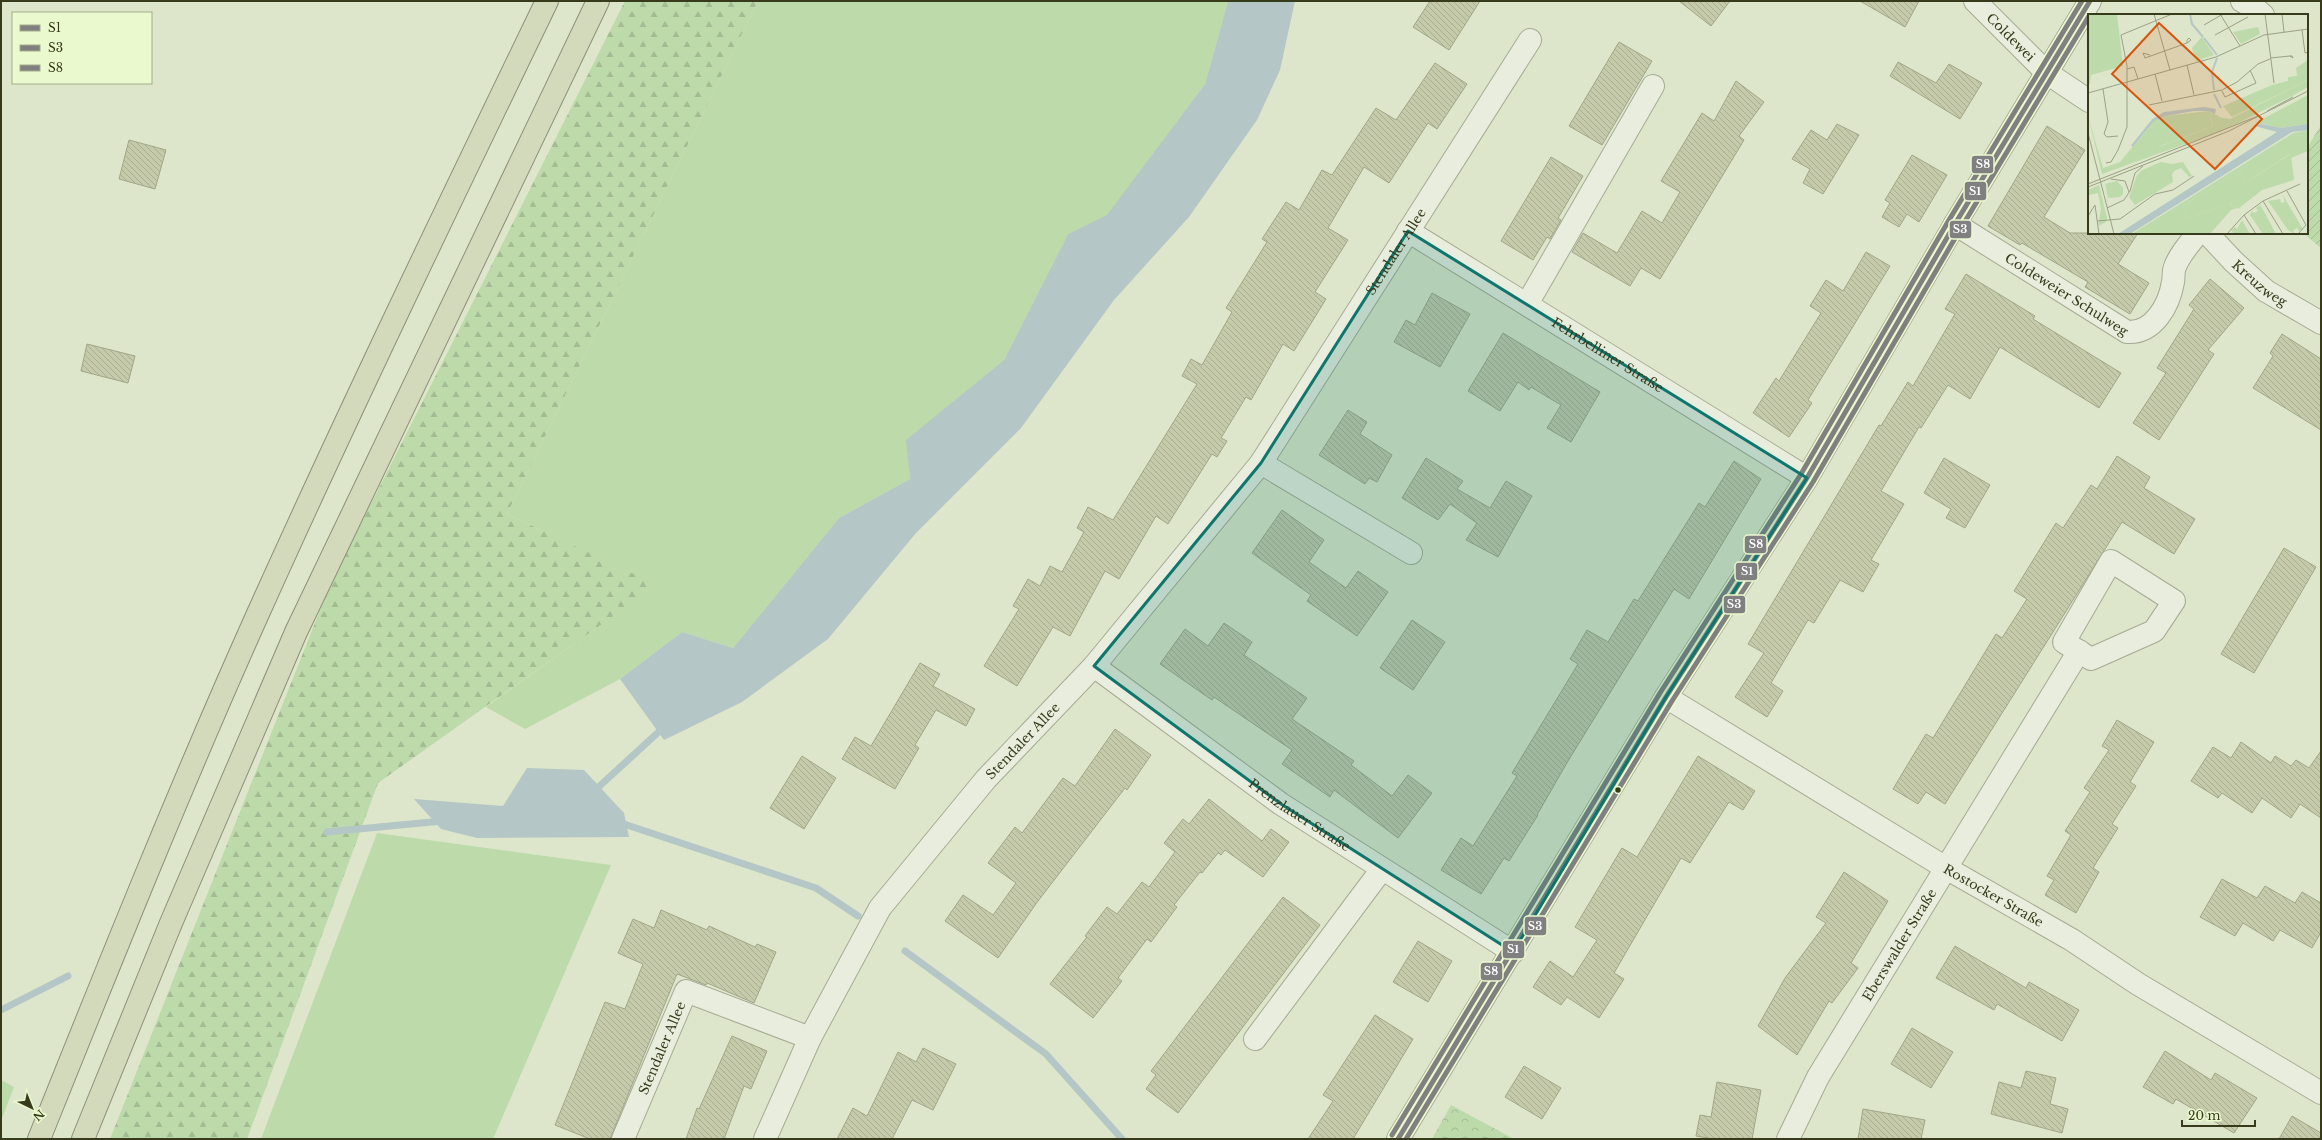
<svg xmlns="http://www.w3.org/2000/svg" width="2322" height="1140" font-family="'Libre Baskerville',serif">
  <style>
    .grass { fill: #bddaab }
    .forest { fill: url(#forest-firs) }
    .park { fill: url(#park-crowns) }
    .garden { fill: url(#garden-furrows) }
    .water { fill: #b4c6c5 }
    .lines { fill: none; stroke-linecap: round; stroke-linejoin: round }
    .stream { stroke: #b4c6c5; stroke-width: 7 }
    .building { fill: url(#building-back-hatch); stroke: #a2a689 }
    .minor-casing { stroke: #a5ab94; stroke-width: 24 }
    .highway-casing { stroke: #8b907a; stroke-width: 24 }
    .minor { stroke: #e8eddd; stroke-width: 22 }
    .highway { stroke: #d3d9bb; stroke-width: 22 }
    .bus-1-casing { stroke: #ebf9ce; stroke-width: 8 }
    .bus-2-casing { stroke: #ebf9ce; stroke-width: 8 }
    .bus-3-casing { stroke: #ebf9ce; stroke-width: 8 }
    .bus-1 { stroke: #808080; stroke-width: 5 }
    .bus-2 { stroke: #808080; stroke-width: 5 }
    .bus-3 { stroke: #808080; stroke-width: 5 }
    .marked { fill: #0f766e; fill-opacity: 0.2; stroke: #0f766e; stroke-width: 3; stroke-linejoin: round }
    .bus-dot { fill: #373a1b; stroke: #ebf9ce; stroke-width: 1.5 }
    .labels { text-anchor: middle; stroke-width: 3; stroke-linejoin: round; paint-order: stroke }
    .street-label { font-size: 13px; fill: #373a1b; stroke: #ebf9ce }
    .inset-river { fill: none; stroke: #b4c6c5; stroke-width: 2 }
    .inset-road { fill: none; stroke: #9ba184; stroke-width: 1 }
    .view { fill: #d6560e; fill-opacity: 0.15; stroke: #d6560e; stroke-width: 2 }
    .inset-edge { fill: none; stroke: #373a1b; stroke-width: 2 }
    .line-badge { stroke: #ebf9ce; stroke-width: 1.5 }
    .badge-label { font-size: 11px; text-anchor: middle; font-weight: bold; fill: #fff }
  </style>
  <defs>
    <pattern id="forest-firs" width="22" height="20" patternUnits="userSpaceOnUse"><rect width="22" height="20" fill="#bddaab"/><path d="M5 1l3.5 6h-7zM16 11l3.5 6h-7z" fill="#a3bc93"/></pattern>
    <pattern id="park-crowns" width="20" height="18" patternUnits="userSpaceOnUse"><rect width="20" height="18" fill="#bddaab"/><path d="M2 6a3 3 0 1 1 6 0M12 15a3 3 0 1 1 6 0" fill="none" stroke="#a3bc93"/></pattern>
    <pattern id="garden-furrows" width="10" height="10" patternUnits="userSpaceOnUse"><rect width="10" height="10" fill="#bddaab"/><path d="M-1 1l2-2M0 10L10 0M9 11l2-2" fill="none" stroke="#a3bc93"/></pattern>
    <pattern id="building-back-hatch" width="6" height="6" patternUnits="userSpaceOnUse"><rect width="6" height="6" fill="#c5caaa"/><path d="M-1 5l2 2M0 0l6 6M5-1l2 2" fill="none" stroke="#aaae92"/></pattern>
  </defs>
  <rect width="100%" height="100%" fill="#dde6ca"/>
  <path class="grass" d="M758 1H1228L1205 84 1107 216 1068 234 1004 360 907 440 910 479 839 518 733 648 682 632 620 679 525 729 486 707 656 585 507 514Z
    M377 833 611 865 493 1139H261Z
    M1 1080 14 1087 1 1121Z"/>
  <path class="forest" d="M625 1H758L507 514 657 585 378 783 247 1139H110L330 585Z"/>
  <path class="park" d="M1451 1105 1514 1139H1432Z"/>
  <path class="garden" d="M2321 125V248L2303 233H2307V148Z"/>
  <path class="water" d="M1228 1H1295L1280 70 1257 120 1189 217 1114 300 1021 428 916 533 828 639 742 702 664 740 620 679 682 632 733 648 839 518 910 479 906 440 1004 360 1068 234 1107 215 1205 84Z
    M527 768 584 770 624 813 629 837 477 838 441 829 414 799 503 806Z"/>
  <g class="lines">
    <path class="stream" d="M592 793 664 727
      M618 822 816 888 858 916
      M327 832 442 821
      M905 951 1046 1054 1122 1139
      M3 1009 68 976"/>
  </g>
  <path class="building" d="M1430 1H1480L1449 50 1413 27Z
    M1679 1H1730L1711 26Z
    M1860 1H1919L1905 27Z
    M1619 42 1652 61 1602 145 1569 126Z
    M1898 62 1936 83 1949 64 1982 83 1960 119 1890 76Z
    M1435 63 1467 84 1437 129 1428 123 1389 183 1364 167 1328 228 1348 240 1315 292 1326 299 1294 351 1283 344 1251 400 1246 397 1221 438 1227 441 1217 457 1212 454 1168 524 1156 516 1119 579 1105 571 1070 636 1053 627 1017 686 984 666 1019 609 1013 606 1028 579 1040 586 1050 566 1062 572 1084 532 1077 528 1088 507 1113 520 1197 384 1182 376 1191 359 1202 365 1232 312 1226 308 1267 242 1262 239 1286 202 1299 210 1322 170 1332 175 1376 108 1396 120Z
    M1736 81 1764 102 1739 136 1744 140 1660 279 1641 268 1630 286 1572 252 1583 233 1617 253 1642 211 1662 223 1680 192 1661 181 1702 113 1714 121Z
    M1837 124 1859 135 1823 194 1803 183 1810 169 1792 159 1811 130 1827 140Z
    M2047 126 2085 150 2044 217 2070 233H2138L2118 264 2149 283 2130 314 2085 287 2088 282 2022 243 2020 245 1988 226Z
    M129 140 166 150 155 189 119 179Z
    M1912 155 1947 175 1919 222 1907 214 1899 227 1882 217 1890 203 1885 200Z
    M1551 157 1583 176 1558 218 1561 220 1550 239 1547 237 1533 260 1501 241Z
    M1866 252 1890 266 1808 400 1812 403 1789 437 1753 413 1776 378 1779 381 1821 313 1810 306 1826 280 1843 291Z
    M1966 274 2035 316 2033 319 2121 373 2099 408 2000 347 1970 399 1948 385 1921 428 1919 427 1881 491 1904 504 1871 560 1879 564 1863 592 1840 580 1814 623 1808 620 1771 683 1783 691 1767 717 1735 697 1764 653 1748 644 1879 425 1881 426 1908 382 1913 386 1955 314 1945 309Z
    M2210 279 2244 308 2208 350 2214 354 2159 440 2133 423 2166 373 2157 368 2194 309 2189 305Z
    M1432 293 1470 314 1440 367 1394 342 1406 320 1415 325Z
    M1503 333 1600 392 1571 442 1547 428 1561 405 1531 387 1529 390 1518 382 1500 411 1468 391Z
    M2282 334 2321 359V430L2253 388 2273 356 2270 353Z
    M87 344 135 356 128 383 81 371Z
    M1348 410 1367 422 1360 434 1392 455 1377 482 1369 478 1365 484 1319 455Z
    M2117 456 2150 477 2144 488 2195 519 2174 554 2122 522 1945 804 1926 792 1918 804 1893 789 1926 734 1933 738 1996 634 2002 638 2027 599 2014 591 2056 523 2063 528 2091 485 2097 489Z
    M1426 458 1463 481 1457 489 1490 508 1506 481 1532 496 1498 557 1466 540 1477 523 1450 504 1438 520 1402 498Z
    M1944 458 1990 485 1965 528 1946 518 1951 509 1924 493Z
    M1734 461 1761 479 1689 599 1674 589 1568 761 1537 815H1538L1509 861 1504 858 1481 894 1441 870 1461 838 1473 846 1517 776 1512 773 1578 664 1570 659 1587 630 1608 642 1634 599 1638 601 1699 503 1705 507Z
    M1282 510 1324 540 1309 562 1346 588 1358 571 1388 592 1357 636 1307 601 1311 595 1252 553Z
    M2284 548 2316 567 2254 673 2221 654Z
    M1412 620 1445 642 1413 690 1380 668Z
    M1224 623 1252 642 1244 655 1307 698 1292 719 1354 761 1351 765 1392 796 1408 775 1432 793 1398 838 1334 790 1330 797 1282 764 1292 750 1214 697 1212 700 1160 664 1185 629 1208 646Z
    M920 663 940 674 933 686 975 709 966 726 936 710 915 745 919 748 895 789 842 759 855 737 871 746Z
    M2117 720 2154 742 2130 782 2136 786 2112 824 2118 828 2093 868 2099 872 2076 913 2045 895 2054 880 2047 876 2071 835 2065 831 2090 792 2084 788 2109 750 2102 746Z
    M1115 729 1151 755 1127 790 1125 788 1038 901 998 958 945 921 963 895 993 915 1016 883 988 863 1015 827 1022 833 1063 778 1075 786Z
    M2241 742 2271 763 2275 756 2291 766 2296 760 2309 768 2321 751V818L2300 804 2291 818 2262 798 2252 813 2222 793 2218 798 2191 781 2213 747 2231 758Z
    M802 756 836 778 804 829 770 808Z
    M1698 756 1755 791 1743 810 1729 802 1690 863 1681 858 1614 973 1624 979 1599 1018 1567 997 1561 1005 1533 987 1550 961 1573 977 1597 940 1575 927 1622 848 1637 857Z
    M1209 799 1262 841 1271 829 1289 842 1263 877 1225 850 1221 855 1218 853 1202 873 1200 872 1174 905 1177 907 1151 942 1147 939 1118 978 1122 981 1093 1018 1050 984 1087 937 1085 936 1107 907 1117 914 1142 882 1149 887 1175 852 1164 843 1183 819 1189 824Z
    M1844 872 1888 901 1851 963 1858 968 1832 1003 1829 1001 1797 1055 1758 1026 1785 978 1826 923 1816 917Z
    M2222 879 2257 898 2265 886 2295 903 2302 892 2321 903V932L2312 948 2280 930 2273 941 2243 923 2235 936 2200 917Z
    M1283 897 1320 925 1178 1113 1146 1089 1156 1075 1151 1071Z
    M661 910 707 930 709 926 755 947 757 944 776 952 754 1003 707 983 706 985 677 974 610 1139H590L555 1125 605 1002 625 1009 643 964 618 953 633 919 654 928Z
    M1418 941 1452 961 1428 1002 1393 982Z
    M1955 946 2026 988 2029 982 2079 1010 2062 1041 1997 1004 1994 1010 1936 978Z
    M1375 1015 1413 1039 1353 1139H1308L1333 1101 1323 1095Z
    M1912 1028 1953 1052 1931 1088 1891 1064Z
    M732 1036 767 1051 751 1089 744 1086 724 1139H686L697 1108 699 1109Z
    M923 1048 956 1064 933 1110 912 1100 892 1139H837L853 1108 867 1116 898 1052 916 1062Z
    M2165 1051 2211 1080 2215 1073 2257 1098 2234 1133 2176 1099 2173 1104 2143 1087Z
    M1524 1066 1561 1088 1542 1119 1505 1097Z
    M2026 1071 2056 1078 2050 1104 2068 1109 2062 1133 1991 1114 1999 1082 2021 1088Z
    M1717 1082 1761 1090 1752 1139H1714L1696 1136 1700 1115 1711 1117Z
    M1863 1109 1925 1120 1921 1139H1858Z
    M2292 1116 2321 1133V1139H2279Z"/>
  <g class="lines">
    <defs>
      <g id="minor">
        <path id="s1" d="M1975 1 2047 73 2089 101"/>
        <path d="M2242 1 2256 9 2263 15"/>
        <path id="s2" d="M1955 224 2127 332C2153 334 2169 306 2173 282 2174 277 2173 271 2175 267 2179 255 2190 243 2198 233"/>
        <path id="s3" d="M1408 231 1807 478"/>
        <path id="s4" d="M2207 233 2233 261 2266 291 2321 323"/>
        <path d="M1527 304 1653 86"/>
        <path d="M1261 463 1411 553"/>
        <path d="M2111 561 2174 601 2154 631 2091 659 2064 642Z"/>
        <path id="s5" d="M1094 666 1281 804 1513 952"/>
        <path id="s6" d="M1666 697 1946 868 2072 940 2138 984 2321 1093"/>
        <path d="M1255 1039 1382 869"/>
        <path id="s7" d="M623 1139 686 991 810 1038"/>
        <path id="s8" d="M765 1139 810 1038 880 908 986 779 1094 666 1261 463 1530 40"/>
        <path d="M1398 1139 1666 697 1807 478 1955 224 2090 1"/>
        <path id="s9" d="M1788 1139 1818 1077 2079 651"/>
      </g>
      <path id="highway" d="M39 1139C109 965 179 790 256 618 349 411 448 206 547 1
        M83 1139 171 923 296 632 598 1"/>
    </defs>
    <use href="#minor" class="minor-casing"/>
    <use href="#highway" class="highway-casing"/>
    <use href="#minor" class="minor"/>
    <use href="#highway" class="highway"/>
    <defs>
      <path id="bus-1" d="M1398 1139 1666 697 1807 478 1955 224 2090 1"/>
      <path id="bus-2" d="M1406 1139 1672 701 1813 482 1961 228 2089 16"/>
      <path id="bus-3" d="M1392 1135 1660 693 1801 474 1949 220 2082 1"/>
    </defs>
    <use href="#bus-1" class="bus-1-casing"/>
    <use href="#bus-2" class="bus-2-casing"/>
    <use href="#bus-3" class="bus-3-casing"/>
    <use href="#bus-1" class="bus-1"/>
    <use href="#bus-2" class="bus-2"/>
    <use href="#bus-3" class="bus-3"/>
  </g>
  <path class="marked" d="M1408 231 1807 478 1666 697 1513 952 1281 804 1094 666 1261 463Z"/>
  <circle class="bus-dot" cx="1618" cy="790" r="3.5"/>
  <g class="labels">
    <g class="street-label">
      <text dy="5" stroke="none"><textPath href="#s1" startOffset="51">Coldewei</textPath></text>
      <text dy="5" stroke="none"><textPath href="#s8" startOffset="1095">Stendaler Allee</textPath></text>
      <text dy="5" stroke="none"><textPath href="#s4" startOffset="73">Kreuzweg</textPath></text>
      <text dy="5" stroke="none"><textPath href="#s2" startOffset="132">Coldeweier Schulweg</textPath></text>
      <text dy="5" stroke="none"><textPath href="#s3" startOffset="235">Fehrbelliner Straße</textPath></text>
      <text dy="5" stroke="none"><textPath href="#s8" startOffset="478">Stendaler Allee</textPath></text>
      <text dy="5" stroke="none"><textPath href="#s5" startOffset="254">Prenzlauer Straße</textPath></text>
      <text dy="5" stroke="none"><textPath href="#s6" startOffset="383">Rostocker Straße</textPath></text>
      <text dy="5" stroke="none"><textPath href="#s9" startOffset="224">Eberswalder Straße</textPath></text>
      <text dy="5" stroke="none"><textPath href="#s7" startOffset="99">Stendaler Allee</textPath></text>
    </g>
  </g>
  <g transform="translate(2088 14)">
    <rect width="220" height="220" fill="#dde6ca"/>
    <path d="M170 13 172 20 153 30 145 18ZM220 46V65L216 68 144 103 135 92 184 71 200 67V63L209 62 208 54ZM220 81V110L193 114 172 110 171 107ZM121 97 134 104 122 103 125 112 70 133 66 122 72 107 56 119 65 107 77 102ZM220 116V137L203 144 202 140 158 168 152 156 95 192 99 205 143 189 144 193 148 192 149 194 143 196 122 220H44L205 119Z" fill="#bddaab"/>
    <path d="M220 66V73L204 82 136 116 14 160 0 102 15 154 32 148 56 119 72 107 78 114 66 122 71 133 125 112 122 102 142 105ZM73 148 84 150 95 148 104 162 101 163 93 154 86 157 84 160 85 168 47 191 41 183 49 161 54 156ZM29 167 35 174V180L32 183 20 184 17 170ZM11 171 19 204 18 208 10 212 13 195 10 179 1 181 0 176Z" fill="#bddaab"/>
    <path d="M114 23 126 41 108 47 104 34ZM194 180 215 215 211 217 209 214 205 217 207 220 200 216 180 187 192 185 193 189 197 188ZM172 191 178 201 188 220H175L162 201 164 197 166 199 170 197 168 194ZM154 206 162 220H146L143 216 147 213 149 215Z" fill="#bddaab"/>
    <path d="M0 0H29L35 52 3 61 2 70 0 71ZM203 140 206 166 174 176 150 195 148 192 144 193 143 189 99 205 95 192 152 156 158 168Z" fill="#bddaab"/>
    <path d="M116 93 128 95 127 100 121 97H106L77 102 66 107 63 106 76 98ZM172 110 193 114 220 110V116L204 118 42 220H30L189 118 167 112Z" fill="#b4c6c5"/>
    <path class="inset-river" d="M102 0 104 10 115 23M116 24 129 41M126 76 124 58 129 44M126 80 133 94M44 132 65 106"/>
    <path class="inset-road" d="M66 0 82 56M132 0 152 32M177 0 186 69M194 0 196 18M116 11 135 0M214 16 217 39 220 38M127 21 160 3M101 24 103 26 99 29V26ZM62 41 55 39 57 44 99 29M182 44 202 42H204L205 44 202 42M99 51 106 81M39 55 46 53 50 65M67 60 74 87M15 75 20 108 16 120 19 123 30 122M134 77 137 83 168 69 162 56M0 79 128 43 176 21 220 15M61 91 134 76 149 68 170 50 182 45M179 97 205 83M0 119 26 220M18 149 23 148 30 136 39 113V52L33 21 84 0M23 165 37 167 41 178M0 170 170 102M0 173 141 117 220 77M199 177 218 211 210 220M175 187 195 220M19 194 36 186 42 177 47 159 55 152M156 201 168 220M0 202 7 191 11 220M9 207 32 205 67 180 85 176 106 162M139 220 156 201 175 187 212 170"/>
    <path class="view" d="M71 9 174 105 127 155 24 60Z"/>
    <rect width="220" height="220" class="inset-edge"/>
  </g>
  <g class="line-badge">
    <rect x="1971" y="155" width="23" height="19" rx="4" fill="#808080"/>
    <rect x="1964" y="181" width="23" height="20" rx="4" fill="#808080"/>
    <rect x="1949" y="220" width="23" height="19" rx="4" fill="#808080"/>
    <rect x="1744" y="535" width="23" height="19" rx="4" fill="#808080"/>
    <rect x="1735" y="562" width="23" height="19" rx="4" fill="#808080"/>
    <rect x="1723" y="595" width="23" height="19" rx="4" fill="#808080"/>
    <rect x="1524" y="916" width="23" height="20" rx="4" fill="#808080"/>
    <rect x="1502" y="940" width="23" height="19" rx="4" fill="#808080"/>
    <rect x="1480" y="962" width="23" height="19" rx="4" fill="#808080"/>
  </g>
  <g class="badge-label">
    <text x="1983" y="168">S8</text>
    <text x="1975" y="195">S1</text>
    <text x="1960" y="233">S3</text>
    <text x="1756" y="548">S8</text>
    <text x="1747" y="575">S1</text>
    <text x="1734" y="608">S3</text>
    <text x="1535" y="930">S3</text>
    <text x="1513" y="953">S1</text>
    <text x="1491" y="975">S8</text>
  </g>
  <rect width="2322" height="1140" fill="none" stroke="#373a1b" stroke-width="4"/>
  <rect x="12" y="12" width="140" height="72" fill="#ebf9ce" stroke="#a3ad86"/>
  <rect x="20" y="25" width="20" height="6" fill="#808080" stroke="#a3ad86"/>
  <text x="48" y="32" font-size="12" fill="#373a1b">S1</text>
  <rect x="20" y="45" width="20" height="6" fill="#808080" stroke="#a3ad86"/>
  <text x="48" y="52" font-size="12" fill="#373a1b">S3</text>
  <rect x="20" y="65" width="20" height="6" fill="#808080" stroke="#a3ad86"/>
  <text x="48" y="72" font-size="12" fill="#373a1b">S8</text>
  <g transform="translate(32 1108) rotate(137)" stroke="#ebf9ce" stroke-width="3" paint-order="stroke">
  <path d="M0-3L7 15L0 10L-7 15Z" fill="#373a1b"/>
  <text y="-6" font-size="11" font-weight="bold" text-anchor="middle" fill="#373a1b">N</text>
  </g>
  <path d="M2182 1120v6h73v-6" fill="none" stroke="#373a1b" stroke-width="2"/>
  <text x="2188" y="1120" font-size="12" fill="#373a1b" stroke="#ebf9ce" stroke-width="3" paint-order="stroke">20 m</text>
</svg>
